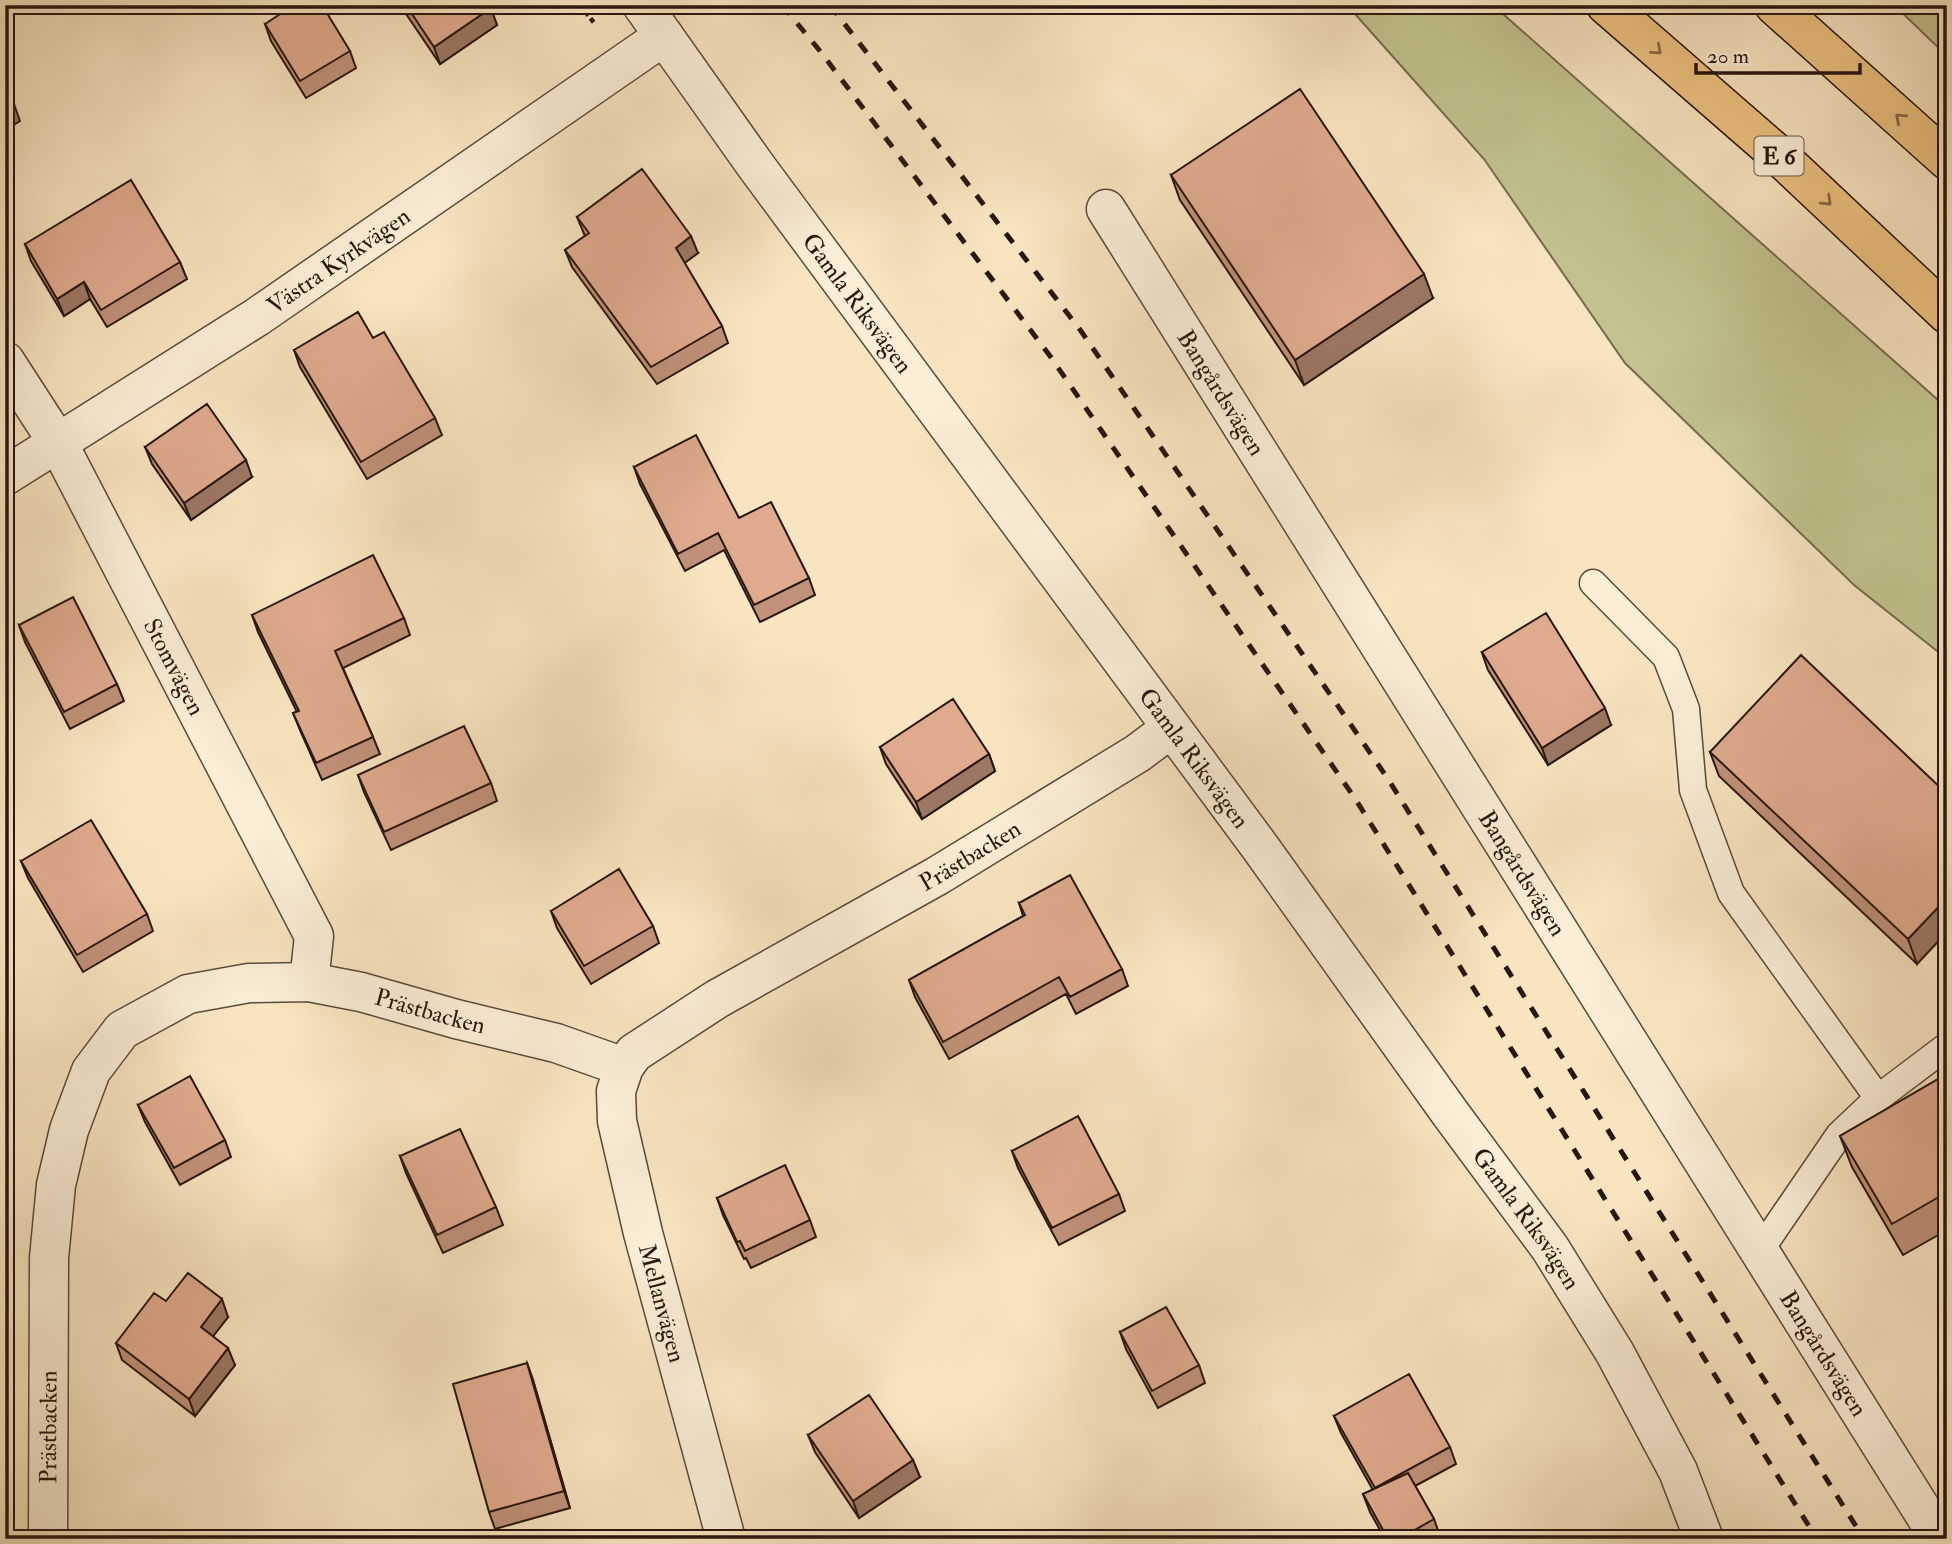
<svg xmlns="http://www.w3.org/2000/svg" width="1952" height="1544" font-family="'IM FELL Double Pica',serif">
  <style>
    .green { fill: #c2c38f; stroke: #746c50; stroke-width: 2 }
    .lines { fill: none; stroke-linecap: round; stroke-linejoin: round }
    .service-casing { stroke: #5b4a3c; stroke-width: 29 }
    .minor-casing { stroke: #5b4a3c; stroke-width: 41 }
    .tertiary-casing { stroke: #5b4a3c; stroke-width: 41 }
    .motorway-casing { stroke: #271610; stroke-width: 41 }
    .path { stroke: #271610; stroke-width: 4.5; stroke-dasharray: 5 3.5; stroke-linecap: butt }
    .service { stroke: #faeed6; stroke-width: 26 }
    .minor { stroke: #faeed6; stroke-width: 38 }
    .tertiary { stroke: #faeed6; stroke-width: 38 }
    .motorway { stroke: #ecc280; stroke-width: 38 }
    .rail { stroke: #271610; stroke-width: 5; stroke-dasharray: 12 12; stroke-linecap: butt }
    .wall { fill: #c09279; stroke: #271610; stroke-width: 2 }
    .shaded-wall { fill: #9c7763; stroke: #271610; stroke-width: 2 }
    .building { fill: #dfaa8d; stroke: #271610; stroke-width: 2 }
    .oneway { stroke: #8a6c48 }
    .labels { text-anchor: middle; stroke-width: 6; stroke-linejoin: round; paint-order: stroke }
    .shield { fill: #faeed6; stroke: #66574b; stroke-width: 2 }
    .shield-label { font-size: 23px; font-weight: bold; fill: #271610 }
    .street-label { font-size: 24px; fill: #271610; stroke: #faeed6 }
  </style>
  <rect width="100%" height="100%" fill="#f8e5c0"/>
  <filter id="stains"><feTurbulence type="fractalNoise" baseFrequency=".00286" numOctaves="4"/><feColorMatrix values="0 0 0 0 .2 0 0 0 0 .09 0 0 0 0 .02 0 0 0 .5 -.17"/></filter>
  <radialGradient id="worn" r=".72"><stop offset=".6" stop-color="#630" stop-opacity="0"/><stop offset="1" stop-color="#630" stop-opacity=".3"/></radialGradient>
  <path class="green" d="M1347 5H1493L1947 408V659L1854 585 1625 363 1484 159Z
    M1895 5H1947V56L1894 5Z"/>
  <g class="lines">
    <defs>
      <path id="service" d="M1593 583 1666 657 1686 709 1693 790 1731 893 1878 1098
        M1759 1252 1839 1135 1878 1098 1947 1046"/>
      <g id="minor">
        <path id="s1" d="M1106 209 1940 1539"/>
        <path id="s2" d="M5 361 58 443 314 936 309 982"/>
        <path id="s3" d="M5 476 257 317 664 36"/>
        <path id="s4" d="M624 1067 616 1091 617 1121 643 1233 726 1539"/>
        <path id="s5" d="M48 1539 49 1258 56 1185 69 1130 91 1071 122 1030 188 994 249 983 309 982 361 992 456 1019 556 1043 624 1067 634 1053 717 999 937 876 1138 753 1170 729"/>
      </g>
      <g id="tertiary">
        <path id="s6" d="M642 5 756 166 1260 847 1450 1113 1550 1248 1615 1353 1678 1471 1704 1539"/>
      </g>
      <path id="motorway" d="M1606 5 1775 152 1947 314
        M1774 5 1947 160"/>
    </defs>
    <use href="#service" class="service-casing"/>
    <use href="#minor" class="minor-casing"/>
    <use href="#tertiary" class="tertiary-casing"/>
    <use href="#motorway" class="motorway-casing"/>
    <path class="path" d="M580 5 595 24"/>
    <use href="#service" class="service"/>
    <use href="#minor" class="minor"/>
    <use href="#tertiary" class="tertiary"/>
    <use href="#motorway" class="motorway"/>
    <path class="rail" d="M782 5 820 51 1050 356 1356 800 1817 1539
      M830 5 1081 331 1388 779 1864 1539"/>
  </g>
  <path class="wall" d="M400 5H489L497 25 440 64Z
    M265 24 350 51 356 68 306 98 271 41Z
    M1171 175 1433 298 1304 385 1180 200Z
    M577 217 698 253 684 263 722 326 728 343 657 384 572 267 565 250 585 236Z
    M25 244 180 262 187 279 107 327 90 299 64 316 31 261Z
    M373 338 435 418 442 435 367 479 300 367 294 350Z
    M145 447 252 477 191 520 152 464Z
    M634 467 739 518 809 578 815 595 760 622 724 550 685 571 640 484Z
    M252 615 404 618 410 635 343 668 373 737 380 754 322 780 300 730 293 713 297 712 258 632Z
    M19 625 117 684 124 701 70 729 25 642Z
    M1482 653 1611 725 1548 765 1488 670Z
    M880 747 989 754 995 771 922 819 886 764Z
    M1710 752 1947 794 1917 964 1719 776Z
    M358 775 491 783 497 801 391 850 364 792Z
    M21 861 147 914 153 931 83 972 28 878Z
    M1019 903 1122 969 1128 986 1076 1014 1066 994 949 1059 915 997 909 980 1023 916Z
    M551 911 653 926 659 943 591 984 557 928Z
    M1947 1074V1230L1903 1255 1852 1167 1840 1136Z
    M5 1078 13 1096 14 1148 5 1149Z
    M138 1105 225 1140 231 1157 180 1185 145 1122Z
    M1012 1151 1119 1194 1125 1211 1059 1245 1018 1168Z
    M400 1156 496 1207 503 1225 443 1253 406 1173Z
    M717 1198 810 1220 816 1237 751 1268 746 1258 744 1259 723 1215Z
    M166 1301 228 1317 213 1336 235 1365 195 1416 122 1360 116 1343Z
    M1120 1332 1199 1365 1205 1383 1158 1408 1126 1349Z
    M527 1363 533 1380 570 1508 495 1529 489 1512Z
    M1334 1416 1450 1447 1456 1464 1415 1486 1434 1519 1440 1536 1435 1539H1385L1370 1512 1363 1494 1373 1490 1341 1433Z
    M808 1435 920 1477 859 1518 815 1452Z"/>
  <path class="shaded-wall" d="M491 8 497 25 440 64 434 47Z
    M14 104 20 121 5 130V109Z
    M691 236 698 253 682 265 676 248Z
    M1424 274 1433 298 1304 385 1295 360Z
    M84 282 90 299 64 316 57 299Z
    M246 460 252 477 191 520 184 503Z
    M1605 708 1611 725 1548 765 1542 748Z
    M989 754 995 771 922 819 916 802Z
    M1947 898V932L1917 964 1908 939Z
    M7 1080 13 1096 14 1148 9 1132Z
    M222 1299 228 1317 207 1344 201 1327Z
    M228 1348 235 1365 195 1416 189 1399Z
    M527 1363 533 1380 570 1508 564 1491Z
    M913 1460 920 1477 859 1518 853 1501Z"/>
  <path class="building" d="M294 5H322L350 51 300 81 265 24Z
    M406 5H489L491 8 434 47Z
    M1300 89 1424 274 1295 360 1171 175Z
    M5 90 14 104 5 109Z
    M642 169 691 236 676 248 722 326 651 367 565 250 589 233 577 217Z
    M131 180 180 262 101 310 84 282 57 299 25 244Z
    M358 312 373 338 384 332 435 418 361 462 294 350Z
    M207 404 246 460 184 503 145 447Z
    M696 435 739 518 771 502 809 578 754 605 718 533 678 554 634 467Z
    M373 555 404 618 335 651 373 737 316 763 293 713 299 711 252 615Z
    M73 597 117 684 64 712 19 625Z
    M1546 613 1605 708 1542 748 1482 652Z
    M1801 655 1947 794V898L1908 939 1710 752Z
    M953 699 989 754 916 802 880 747Z
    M464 726 491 783 384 832 358 775Z
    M91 820 147 914 77 955 21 861Z
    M619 869 653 926 584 966 551 911Z
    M1070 875 1122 969 1070 997 1059 977 943 1042 909 980 1025 915 1019 903Z
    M1947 1074V1198L1944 1194 1892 1224 1840 1136Z
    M190 1076 225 1140 174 1168 138 1105Z
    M5 1078 7 1080 9 1132 5 1133Z
    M1078 1116 1119 1194 1052 1228 1012 1151Z
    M460 1129 496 1207 437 1235 400 1156Z
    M785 1165 810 1220 745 1251 740 1241 737 1242 717 1198Z
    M188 1273 222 1299 201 1327 228 1348 189 1399 116 1343 154 1293 166 1301Z
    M1166 1307 1199 1365 1152 1391 1120 1332Z
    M527 1363 564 1491 489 1512 453 1384Z
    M1409 1374 1450 1447 1375 1488 1334 1416Z
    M869 1395 913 1460 853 1501 808 1435Z
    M1408 1473 1434 1519 1399 1539H1388L1363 1494Z"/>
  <defs><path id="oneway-chevron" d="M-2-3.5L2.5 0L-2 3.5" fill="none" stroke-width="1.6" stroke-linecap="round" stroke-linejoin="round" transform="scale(1.75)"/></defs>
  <g class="oneway">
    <use href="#oneway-chevron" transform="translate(1657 50) rotate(41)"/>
    <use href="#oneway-chevron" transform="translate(1900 118) rotate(-138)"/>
    <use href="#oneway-chevron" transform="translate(1827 201) rotate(43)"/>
  </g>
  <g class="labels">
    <rect class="shield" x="1754.5" y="136.5" width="49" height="39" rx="5"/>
    <g class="shield-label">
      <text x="1779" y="164">E 6</text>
    </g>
    <g class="street-label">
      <text dy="8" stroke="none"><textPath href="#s3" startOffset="397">Västra Kyrkvägen</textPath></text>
      <text dy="8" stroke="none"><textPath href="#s6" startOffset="368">Gamla Riksvägen</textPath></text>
      <text dy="8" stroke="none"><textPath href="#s1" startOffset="217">Bangårdsvägen</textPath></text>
      <text dy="8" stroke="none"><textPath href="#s2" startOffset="350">Stomvägen</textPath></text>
      <text dy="8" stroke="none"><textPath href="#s6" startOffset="934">Gamla Riksvägen</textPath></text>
      <text dy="8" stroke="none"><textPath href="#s5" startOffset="1456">Prästbacken</textPath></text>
      <text dy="8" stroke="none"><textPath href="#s1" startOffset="784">Bangårdsvägen</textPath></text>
      <text dy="8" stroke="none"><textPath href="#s5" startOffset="847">Prästbacken</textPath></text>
      <text dy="8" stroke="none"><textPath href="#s6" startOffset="1502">Gamla Riksvägen</textPath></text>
      <text dy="8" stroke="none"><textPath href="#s4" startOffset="243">Mellanvägen</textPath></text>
      <text dy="8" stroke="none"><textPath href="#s1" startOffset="1351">Bangårdsvägen</textPath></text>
      <text dy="8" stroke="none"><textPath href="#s5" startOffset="112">Prästbacken</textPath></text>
    </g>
  </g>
  <rect width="1952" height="1544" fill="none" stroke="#f8e5c0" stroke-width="28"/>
  <rect x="7" y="7" width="1938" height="1530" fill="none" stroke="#271610" stroke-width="3.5"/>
  <rect x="14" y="14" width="1924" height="1516" fill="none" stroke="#271610" stroke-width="2"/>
  <path d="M1696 63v10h164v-10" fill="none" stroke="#271610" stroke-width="3.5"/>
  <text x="1707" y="63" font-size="21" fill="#271610" stroke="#faeed6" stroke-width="5" paint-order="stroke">20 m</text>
  <rect width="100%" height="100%" filter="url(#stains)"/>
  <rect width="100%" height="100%" fill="url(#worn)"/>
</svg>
